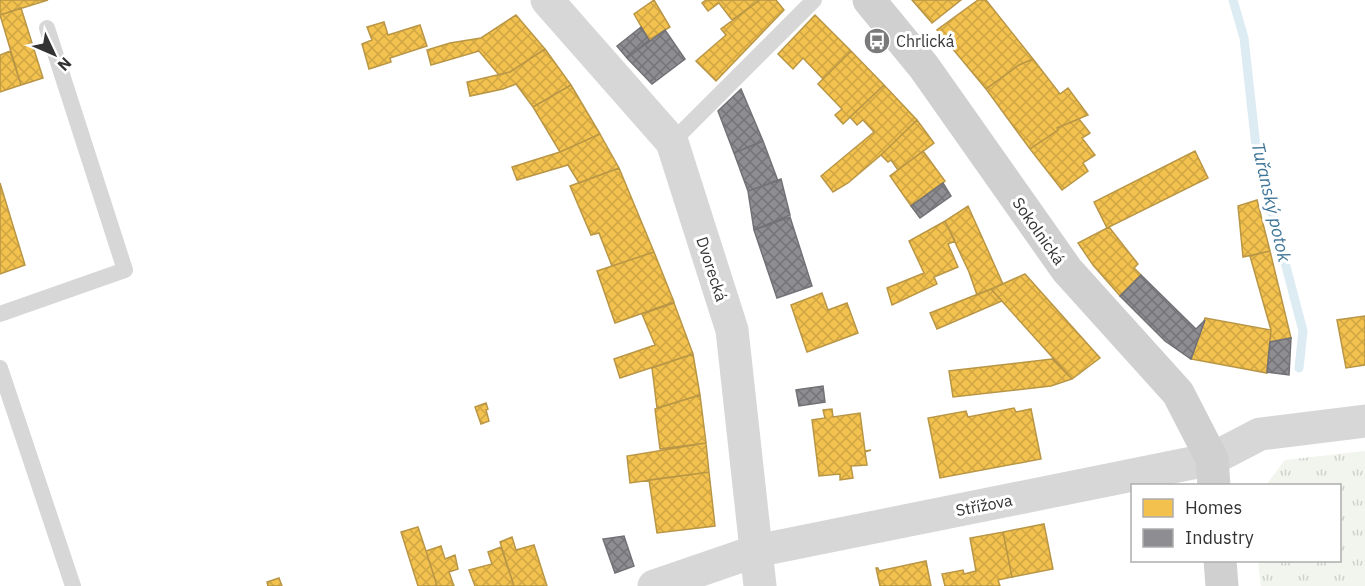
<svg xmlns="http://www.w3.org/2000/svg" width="1365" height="586" font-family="'IBM Plex Sans',sans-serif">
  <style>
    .park { fill: url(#park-tufts) }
    .homes { fill: url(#homes-cross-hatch); stroke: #b99646; stroke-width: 1.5 }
    .industry { fill: url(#industry-cross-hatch); stroke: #727276; stroke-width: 1.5 }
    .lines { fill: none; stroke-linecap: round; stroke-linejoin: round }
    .stream { stroke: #ddebf3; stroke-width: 9 }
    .lane { stroke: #d7d7d7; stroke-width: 16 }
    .street { stroke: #d7d7d7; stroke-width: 33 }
    .secondary { stroke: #d0d0d0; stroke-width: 33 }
    .labels { text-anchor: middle; stroke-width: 6; stroke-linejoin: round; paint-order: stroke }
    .poi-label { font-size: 16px; fill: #333; stroke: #fff; text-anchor: start }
    .street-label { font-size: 16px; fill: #333; stroke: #fff }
    .water-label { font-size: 18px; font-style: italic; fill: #3f7597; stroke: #fff }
  </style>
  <defs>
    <pattern id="park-tufts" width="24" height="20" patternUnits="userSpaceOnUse" patternTransform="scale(1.5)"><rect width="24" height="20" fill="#f1f5ed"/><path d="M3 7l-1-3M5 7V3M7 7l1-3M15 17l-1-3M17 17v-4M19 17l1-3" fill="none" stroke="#cfd2cc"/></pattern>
    <pattern id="homes-cross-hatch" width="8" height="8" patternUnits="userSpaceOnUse" patternTransform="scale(1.5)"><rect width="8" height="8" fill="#f2c14e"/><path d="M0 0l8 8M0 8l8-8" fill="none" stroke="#d0a645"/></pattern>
    <pattern id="industry-cross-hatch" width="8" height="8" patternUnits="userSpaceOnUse" patternTransform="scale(1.5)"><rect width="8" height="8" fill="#8d8d92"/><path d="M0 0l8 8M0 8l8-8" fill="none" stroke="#747478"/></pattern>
  </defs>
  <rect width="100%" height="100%" fill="#fff"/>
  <path class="park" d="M1365 451V586H1261L1258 561 1340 560V486L1266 485 1285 460Z"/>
  <path class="homes" d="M0 0H48L0 15Z
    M654 0 670 27 649 40 634 14Z
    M706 0H760L732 20 719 3 708 11 702 3Z
    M760 0H776L784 10 716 81 696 61 726 35 721 29Z
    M912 0H961L932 23Z
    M978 0H986L1033 59 1019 65 986 89 937 30Z
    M21 8 43 78 21 85 0 15Z
    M516 15 545 49 510 72 499 75 479 51 431 65 427 50 450 43 481 38Z
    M815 15 851 51 823 79 803 58 793 69 778 54Z
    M384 22 388 35 420 25 427 46 390 58 391 62 369 69 362 44 372 40 367 27Z
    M545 49 571 85 533 107 516 84 503 89 470 96 467 82 510 72Z
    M10 51 21 85 0 92V55Z
    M851 51 884 85 843 124 835 115 842 109 818 84Z
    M1033 59 1060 94 1068 88 1088 115 1057 128 1058 130 1030 149 986 89 1019 65Z
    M571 85 600 134 560 152 533 107Z
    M884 85 917 120 881 155 848 183 833 192 821 176 874 132 863 120 857 125 850 117Z
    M1079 119 1090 133 1082 138 1095 155 1083 163 1088 171 1062 190 1030 149 1058 130 1057 128Z
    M917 120 934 143 898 170 891 160 888 162 881 155Z
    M600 134 619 168 579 183 568 165 517 180 512 167 560 152Z
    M923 151 945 181 911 206 890 176Z
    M1195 151 1208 178 1107 228 1094 202Z
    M619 168 654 252 612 266 599 233 591 235 570 186Z
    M0 183 25 265 0 274Z
    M1257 200 1270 251 1243 257 1238 206Z
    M968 206 1003 284 977 295 969 272 945 221Z
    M945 221 955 241 948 244 958 267 934 277 937 284 892 305 887 288 924 273 909 241Z
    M1109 227 1138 264 1134 268 1141 275 1120 296 1093 265 1078 243Z
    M1270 251 1291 338 1270 342 1271 330 1250 256Z
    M654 252 674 302 615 323 597 271Z
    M1025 274 1100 358 1072 379 991 289Z
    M991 289 1002 301 937 329 930 313Z
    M822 293 828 310 847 303 858 333 807 352 791 305Z
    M674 303 693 354 620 378 614 359 655 345 642 314Z
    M1365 316V365L1346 368 1337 320Z
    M1205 318 1271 330 1267 373 1191 359Z
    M693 354 700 395 657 408 652 368Z
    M1052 359 1072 379 1051 386 953 397 949 371Z
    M700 395 706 443 660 449 655 409Z
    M486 403 488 409 486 410 489 421 481 424 475 407Z
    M1014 408 1016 412 1031 409 1041 459 940 478 928 418 966 411 968 417Z
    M832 409 833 417 860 413 865 451 871 450 865 452 867 465 851 466 853 478 840 480V474L819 476 812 420 825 418 823 410Z
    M706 443 709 472 630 483 627 456Z
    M709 472 715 526 657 533 649 480Z
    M1044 524 1053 569 1012 577 1003 532Z
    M418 527 426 551 437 586H418L401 532Z
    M1003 532 1012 577 998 580 1000 586H945L942 574 963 570 964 574 976 571 970 538Z
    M512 537 516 550 534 545 547 586H514L500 542Z
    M441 546 445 559 455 555 458 569 449 572 454 586H437L426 551Z
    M501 547 514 586H475L469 570 492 564 488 552Z
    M926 561 931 586H880L876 568H878L879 571Z
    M279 578 282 586H268L267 582Z"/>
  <path class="industry" d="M641 27 649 40 627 58 617 46Z
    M665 30 685 59 652 84 627 58Z
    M741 89 763 141 734 153 718 111Z
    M763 141 778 181 748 191 734 153Z
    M781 179 790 215 754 230 748 191Z
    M943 183 951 196 920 218 911 206Z
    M790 217 812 286 777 298 754 230Z
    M1141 275 1196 329 1205 320 1191 359 1165 341 1120 296Z
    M1291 338 1289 375 1267 372 1270 342Z
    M823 386 825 402 799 406 796 390Z
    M624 536 634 566 615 573 603 539Z"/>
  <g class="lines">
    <path class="stream" d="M1233 0 1244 38 1257 156 1303 331 1299 368"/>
    <path class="lane" d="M672 142 814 0
      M0 314 125 270 47 28
      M0 368 73 586"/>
    <path class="street" d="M547 0 672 142 732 330 760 586
      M654 586 756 551 1212 459 1260 434 1365 421"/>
    <path class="secondary" d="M869 0 924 67 1067 270 1178 393 1212 459 1214 486
      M1220 560 1222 586"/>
  </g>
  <defs>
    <symbol id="bus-disc" viewBox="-11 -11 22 22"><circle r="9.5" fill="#7a7a7a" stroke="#fff"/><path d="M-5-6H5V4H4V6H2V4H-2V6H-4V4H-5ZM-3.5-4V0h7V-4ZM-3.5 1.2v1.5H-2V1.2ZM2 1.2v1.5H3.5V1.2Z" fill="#fff"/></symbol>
  </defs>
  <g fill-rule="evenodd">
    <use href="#bus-disc" x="862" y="26" width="30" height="30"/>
  </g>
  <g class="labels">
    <g class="poi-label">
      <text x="896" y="47">Chrlická</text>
    </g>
    <g class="street-label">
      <text transform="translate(1039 231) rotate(55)" y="6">Sokolnická</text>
      <text transform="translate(712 269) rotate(72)" y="6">Dvorecká</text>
      <text transform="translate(984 505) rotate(-11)" y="6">Střížova</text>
    </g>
    <g class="water-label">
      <text transform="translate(1271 202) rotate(77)" y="6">Tuřanský potok</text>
    </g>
  </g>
  <rect x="1131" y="484" width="210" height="78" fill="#ffffff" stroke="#adadad" stroke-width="1.5"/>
  <rect x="1143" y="499" width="30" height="18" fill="#f2c14e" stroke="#adadad" stroke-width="1.5"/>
  <text x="1185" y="514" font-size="18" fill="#333333">Homes</text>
  <rect x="1143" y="529" width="30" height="18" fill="#8d8d92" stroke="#adadad" stroke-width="1.5"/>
  <text x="1185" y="544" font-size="18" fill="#333333">Industry</text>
  <g transform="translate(54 54) rotate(134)" stroke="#ffffff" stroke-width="4.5" paint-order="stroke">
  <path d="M0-4.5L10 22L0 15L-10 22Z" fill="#333333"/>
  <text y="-9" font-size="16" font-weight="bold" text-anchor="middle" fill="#333333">N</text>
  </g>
</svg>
